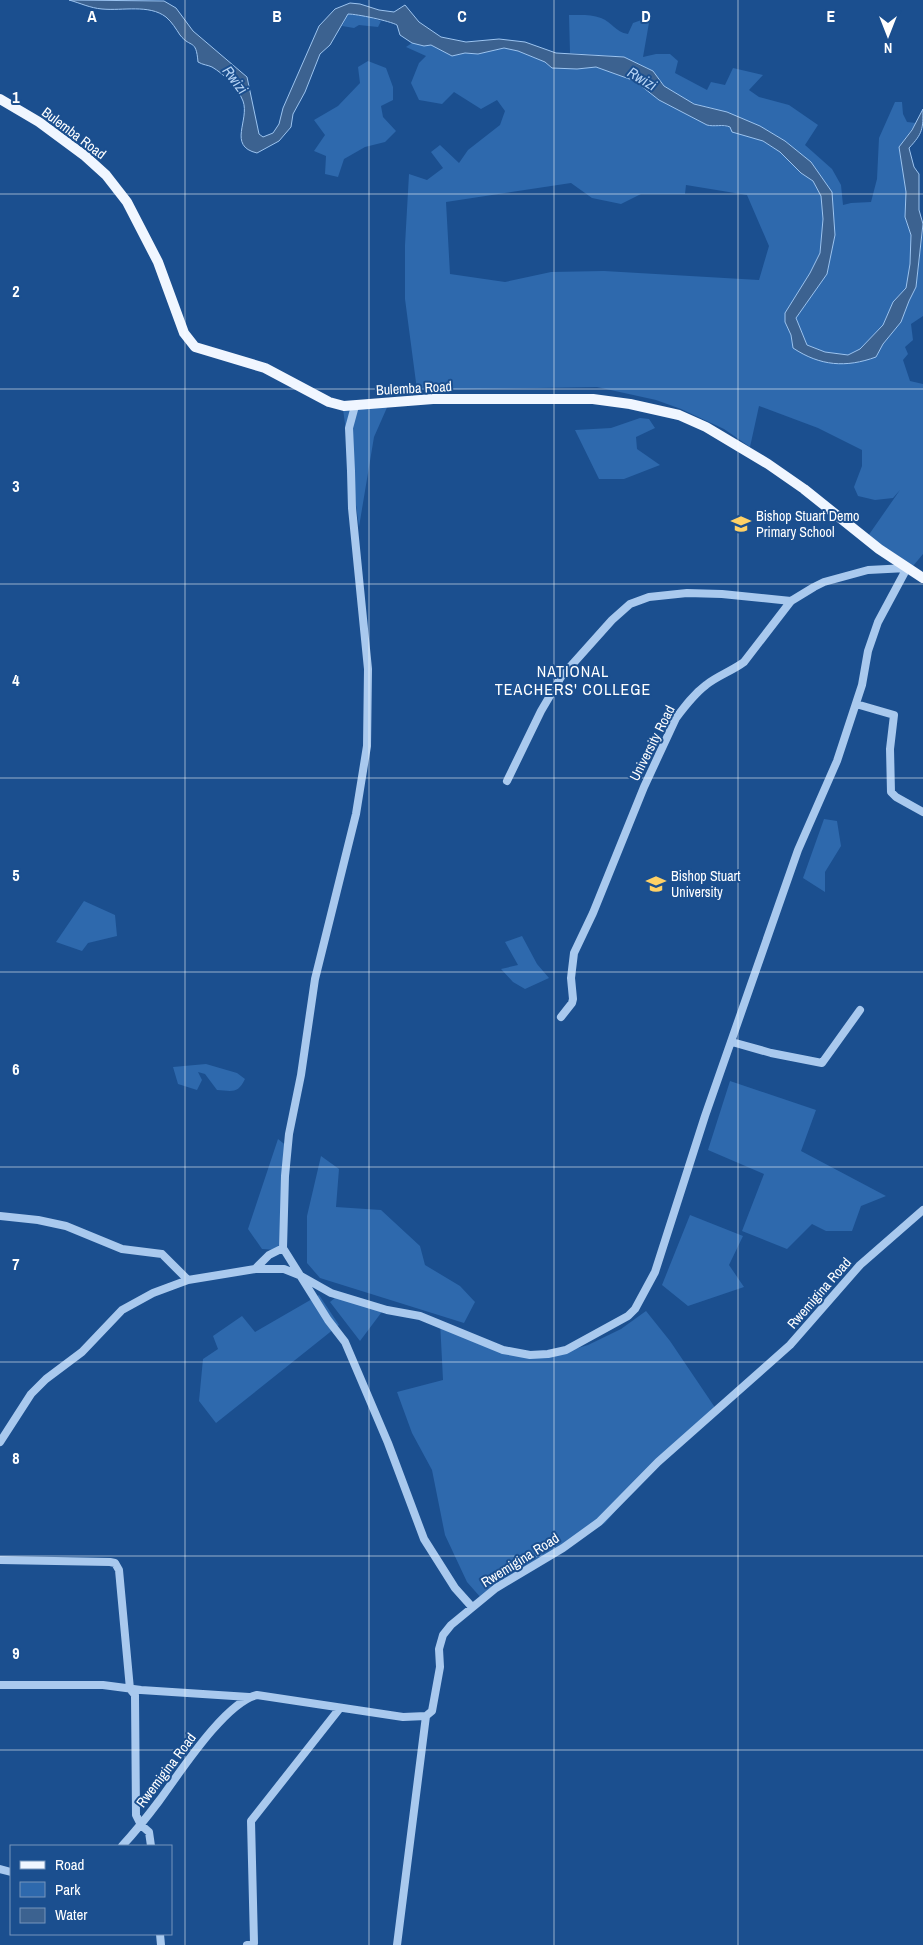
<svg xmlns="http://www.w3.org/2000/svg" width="923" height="1945" font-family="'Archivo Narrow',sans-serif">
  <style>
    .green { fill: #2e69ad; fill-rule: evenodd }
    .water { fill: #3c6290; stroke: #9cc4f0 }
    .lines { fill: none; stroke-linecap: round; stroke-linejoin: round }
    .minor { stroke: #a9c9ee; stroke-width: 8 }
    .major { stroke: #f0f6ff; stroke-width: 10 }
    .grid { fill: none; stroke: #fff; stroke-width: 1; stroke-opacity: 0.55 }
    .labels { text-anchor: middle; stroke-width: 4; stroke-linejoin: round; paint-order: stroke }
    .street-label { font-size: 14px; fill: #fff; stroke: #1b4f8f }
    .poi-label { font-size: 14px; fill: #fff; stroke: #1b4f8f; text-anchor: start }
    .water-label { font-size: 15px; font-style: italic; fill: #b5d3f5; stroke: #1b4f8f }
    .quarter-label { font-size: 16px; letter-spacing: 1px; fill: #fff; stroke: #1b4f8f }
    .grid-label { font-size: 16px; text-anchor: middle; font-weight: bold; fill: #fff; stroke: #1b4f8f; stroke-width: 4; stroke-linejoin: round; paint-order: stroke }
  </style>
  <rect width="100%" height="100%" fill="#1b4f8f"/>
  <path class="green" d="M348 14 363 15 381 21 378 27 359 25 354 28 342 26Z
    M569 15C579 15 591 14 601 18 612 22 615 32 628 34L633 23 650 17 643 57 656 54H670L678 61 675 73 707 90 711 82 725 85 733 68 763 75 749 90 759 97 789 105 818 125 805 145 832 169 841 185 843 205 851 203 871 202 877 179 879 138 895 102H902L903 114 907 122 916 123 899 147 906 192 905 217 911 235 910 264 906 288 893 302 883 325 860 349 848 355 825 352 807 345 796 318 827 274 835 235 832 192 811 162 785 141 760 126 727 112 692 103 664 86 653 71 624 57 570 53Z
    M412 43 424 46 431 45 452 56 465 53 478 54 504 48 518 51 545 62 552 68 577 69 596 67 635 81 659 100 707 125 730 127 763 141 780 152 803 174 813 181 821 196 823 219 820 253 785 322 791 335 793 348 853 363 876 357 883 344 901 322 909 301 916 287 923 230V316L911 324 913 340 905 347 908 354 903 360 910 381 923 384V554L913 566 868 536 900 490 893 498 875 500 858 496 854 487 862 466V450L818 428 759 406 750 447 724 429 681 409 656 400 597 387 417 390 405 299V245L409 174 427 180 443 168 431 152 440 145 459 163 468 150 500 125 505 111 497 100 481 109 454 92 442 104 419 100 411 83 419 63 426 56 406 47ZM571 183 592 198 621 204 641 194H685L686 185 747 195 769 246 759 280 604 271 551 272 505 282 450 274 446 202Z
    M368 61 386 68 393 87V100L381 106 383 117 396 131 385 142 365 147 344 159 338 177 325 174 326 156 314 151 325 135 314 120 338 106 360 83 358 67Z
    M389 403 374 437 359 527 343 409Z
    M640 418 649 419 655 428 636 437 637 449 660 465 624 479H599L575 430 611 428Z
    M824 819 837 821 841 846 825 872V892L803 878Z
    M84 901 115 915 117 936 88 943 82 951 56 942Z
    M522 936 537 964 549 978 525 989 513 982 501 969 518 965 505 942Z
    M206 1064 237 1073 245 1079C238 1094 232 1091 217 1090L205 1074 198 1072 202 1080 197 1090 178 1084 173 1067Z
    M730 1081 816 1110 801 1151 886 1196 861 1206 852 1231H826L812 1224 787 1249 742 1231 764 1174 708 1150Z
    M278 1139 288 1147 286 1180 287 1242 277 1250 262 1249 248 1229Z
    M321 1156 339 1169 336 1207 381 1210 420 1246 425 1265 460 1286 475 1302 464 1323 320 1278 307 1263V1216Z
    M690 1215 743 1236 729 1265 744 1287 688 1306 662 1285Z
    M319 1295 339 1325 216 1423 199 1401 203 1359 218 1349 213 1336 242 1316 255 1332Z
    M336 1297 384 1309 360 1341 330 1302Z
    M646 1311 670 1341 718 1412 638 1485 605 1523 482 1599 467 1582 445 1535 432 1470 412 1433 397 1392 443 1380 440 1321 505 1349 558 1354 588 1345 621 1329Z"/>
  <path class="water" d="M69 0 164 1 176 8 193 31 247 77 259 134 263 137 273 133 279 124 283 108 319 26 335 9 350 3 360 4 379 10 394 12 405 5 419 22 441 37 466 42 499 39 525 42 556 53 624 57 653 71 664 86 694 104 727 112 760 126 785 141 811 162 832 192 835 235 827 274 796 318 807 345 825 352 848 355 860 349 883 325 893 302 906 288 910 264 911 235 905 217 906 192 899 147 912 130 923 109C923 129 923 133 909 148L914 167 919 174V210L923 224 916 287 909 301 901 322 883 344 876 357C846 368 820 366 793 348L791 335 785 322V313L810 273 820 253 823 219 821 196 813 181 801 173 780 152 763 141 732 132 730 127C723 124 714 127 707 125L659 100 635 81 596 67 577 69 552 68 545 62 518 51 504 48 478 54 465 53 452 56 431 45 424 46 412 43 400 35 397 25C390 21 357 14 348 14L330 45 320 54 305 92 293 114 291 127 279 141 257 153C227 146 250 120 243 101 238 88 224 74 212 67 208 65 203 65 198 62 196 38 191 49 180 35 176 29 172 22 166 17 149 4 123 11 102 9 90 8 80 3 69 0Z"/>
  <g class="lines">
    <path class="minor" d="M355 406 349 428 351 471 352 508 368 669 367 746 356 814 315 979 301 1075 289 1134 285 1176 283 1248 328 1320 345 1342 388 1443 424 1539 455 1588 472 1607
      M856 704 894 715 890 749 891 792 896 797 923 812
      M507 781 541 711 561 677 612 620 630 604 649 597 687 593 722 594 791 601
      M732 1042 771 1053 822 1063 860 1010
      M0 1216 38 1220 66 1226 122 1249 162 1254 188 1280
      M255 1269 269 1255 283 1248
      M0 1442 31 1394 46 1379 82 1352 122 1310 153 1293 188 1280 255 1269H284L299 1275 331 1293 387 1310 420 1316 503 1350 530 1355 548 1354 566 1350 628 1316 635 1309 655 1272 705 1116 798 850 837 761 862 685 868 651 878 622 907 568 868 570 824 582 814 587 791 601 744 662C732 671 717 676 706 685 694 694 685 706 676 718L644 787 593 913 574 953 571 978 573 999 572 1003 561 1017
      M0 1560 110 1562 115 1563 119 1570 130 1689 135 1695 136 1815 141 1825 149 1832 151 1846
      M0 1685H103L141 1690 249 1697
      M122 1846C135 1832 147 1817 159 1801 179 1774 225 1702 257 1695L403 1717 426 1716 432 1711 440 1667 439 1649 443 1635 451 1625 496 1588 563 1548 599 1522 658 1462 790 1345 860 1265 923 1210
      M0 1869 11 1872
      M160 1934 161 1945
      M247 1945 254 1943 251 1821 340 1708
      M397 1945 426 1716"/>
    <path class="major" d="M0 99 39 122 85 156 106 175 127 202 158 262 184 333 195 347 265 368 329 402 344 406 433 399H593L630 404 679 415 706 427 768 464 804 489 879 549 923 578"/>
  </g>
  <path class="grid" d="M185 0V1945M369 0V1945M554 0V1945M738 0V1945M0 194H923M0 389H923M0 584H923M0 778H923M0 972H923M0 1167H923M0 1362H923M0 1556H923M0 1750H923"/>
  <defs>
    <symbol id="school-bare" viewBox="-9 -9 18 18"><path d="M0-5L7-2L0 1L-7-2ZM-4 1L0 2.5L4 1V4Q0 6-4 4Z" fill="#ffd166" stroke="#1b4f8f" stroke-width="2.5" paint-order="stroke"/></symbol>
    <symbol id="university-bare" viewBox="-9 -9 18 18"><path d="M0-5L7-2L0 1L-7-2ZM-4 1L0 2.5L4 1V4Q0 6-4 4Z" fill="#ffd166" stroke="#1b4f8f" stroke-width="2.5" paint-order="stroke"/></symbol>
  </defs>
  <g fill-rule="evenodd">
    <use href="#school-bare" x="727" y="510" width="28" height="28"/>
    <use href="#university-bare" x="642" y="870" width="28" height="28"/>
  </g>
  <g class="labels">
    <g class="street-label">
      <text transform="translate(74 133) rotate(37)" y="5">Bulemba Road</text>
      <text transform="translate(414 388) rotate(-3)" y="5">Bulemba Road</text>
      <text transform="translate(652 743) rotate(-63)" y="5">University Road</text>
      <text transform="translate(819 1293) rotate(-49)" y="5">Rwemigina Road</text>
      <text transform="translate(520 1560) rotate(-32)" y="5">Rwemigina Road</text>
      <text transform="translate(166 1770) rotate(-53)" y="5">Rwemigina Road</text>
    </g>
    <g class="poi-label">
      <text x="756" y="521">Bishop Stuart Demo<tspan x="756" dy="16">Primary School</tspan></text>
      <text x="671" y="881">Bishop Stuart<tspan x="671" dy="16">University</tspan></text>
    </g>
    <g class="water-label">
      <text transform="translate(642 79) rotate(31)" y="5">Rwizi</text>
      <text transform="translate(235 80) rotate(53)" y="5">Rwizi</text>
    </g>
    <g class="quarter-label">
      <text x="573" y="677">NATIONAL<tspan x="573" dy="18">TEACHERS' COLLEGE</tspan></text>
    </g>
  </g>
  <g class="grid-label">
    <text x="92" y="22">A</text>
    <text x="277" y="22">B</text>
    <text x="462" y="22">C</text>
    <text x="646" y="22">D</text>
    <text x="831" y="22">E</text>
    <text x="16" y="103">1</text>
    <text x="16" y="297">2</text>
    <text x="16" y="492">3</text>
    <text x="16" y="686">4</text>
    <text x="16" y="881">5</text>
    <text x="16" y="1075">6</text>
    <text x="16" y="1270">7</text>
    <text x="16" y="1464">8</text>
    <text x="16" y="1659">9</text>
  </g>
  <rect x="10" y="1845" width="162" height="90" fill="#1b4f8f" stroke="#7695bc"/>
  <rect x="20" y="1861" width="25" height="8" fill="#f0f6ff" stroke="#7695bc"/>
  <text x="55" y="1870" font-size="15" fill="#ffffff">Road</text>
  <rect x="20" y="1882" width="25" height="15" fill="#2e69ad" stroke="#7695bc"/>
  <text x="55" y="1895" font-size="15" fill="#ffffff">Park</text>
  <rect x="20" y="1908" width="25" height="15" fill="#3c6290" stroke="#7695bc"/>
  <text x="55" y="1920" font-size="15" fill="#ffffff">Water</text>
  <g transform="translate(888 35) rotate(180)" stroke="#1b4f8f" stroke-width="4" paint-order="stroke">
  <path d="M0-4L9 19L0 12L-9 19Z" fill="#ffffff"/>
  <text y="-8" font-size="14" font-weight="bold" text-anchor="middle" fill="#ffffff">N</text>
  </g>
</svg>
